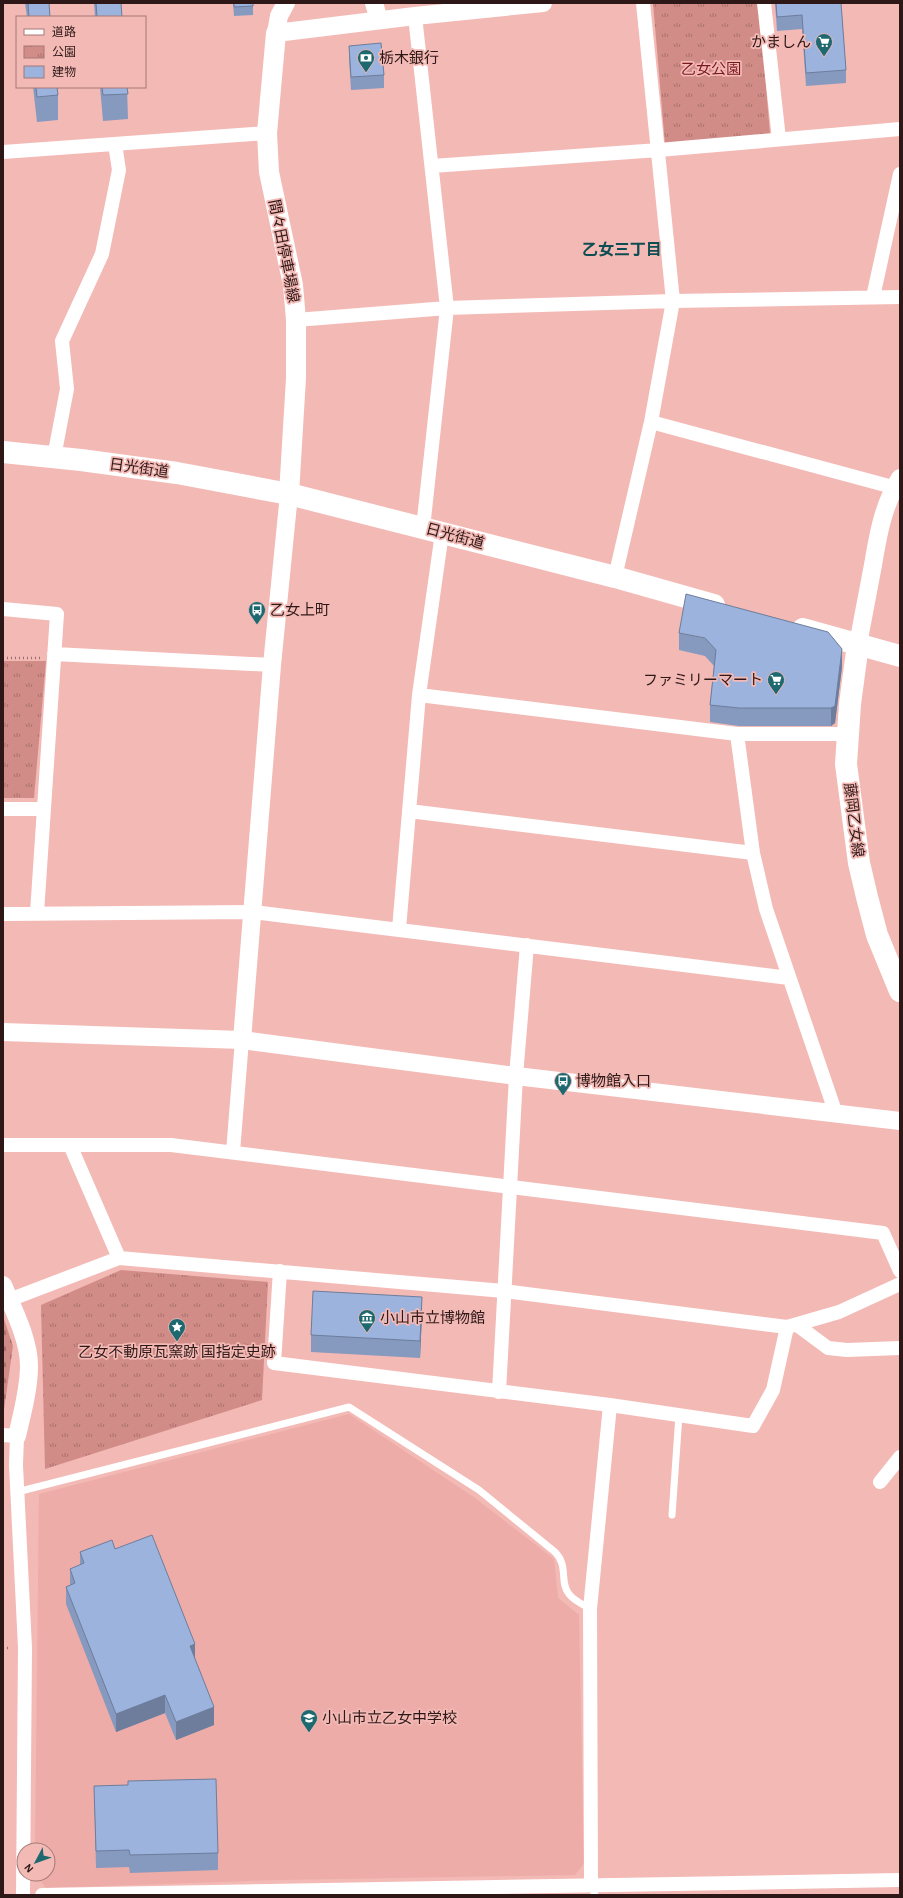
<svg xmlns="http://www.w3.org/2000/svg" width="903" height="1898" font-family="'Alegreya Sans','Noto Sans JP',sans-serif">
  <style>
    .built { fill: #edaca8 }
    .cemetery { fill: url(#cemetery-stones) }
    .park { fill: url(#park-tufts) }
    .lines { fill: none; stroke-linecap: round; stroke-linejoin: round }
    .path { stroke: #986f6c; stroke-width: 2.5; stroke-dasharray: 1 3; stroke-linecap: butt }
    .service { stroke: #fff; stroke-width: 7 }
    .minor { stroke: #fff; stroke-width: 14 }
    .tertiary { stroke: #fff; stroke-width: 18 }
    .secondary { stroke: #fff; stroke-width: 20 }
    .primary { stroke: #fff; stroke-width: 22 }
    .trunk { stroke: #fff; stroke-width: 22 }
    .wall { fill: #869abf }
    .shaded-wall { fill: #6d7d9b }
    .building { fill: #9cb3de; stroke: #6d7d9b }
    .labels { text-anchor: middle; stroke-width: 3.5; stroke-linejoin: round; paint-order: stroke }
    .poi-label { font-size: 15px; fill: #2d1817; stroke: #f3b9b5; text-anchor: start }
    .park-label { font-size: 15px; fill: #79171e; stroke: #f3b9b5 }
    .street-label { font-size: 15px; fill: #2d1817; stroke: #f3b9b5 }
    .neighbourhood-label { font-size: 16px; font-weight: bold; fill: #0e4d52; stroke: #f3b9b5 }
  </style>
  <defs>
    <pattern id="cemetery-stones" width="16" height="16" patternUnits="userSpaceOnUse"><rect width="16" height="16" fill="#d28c88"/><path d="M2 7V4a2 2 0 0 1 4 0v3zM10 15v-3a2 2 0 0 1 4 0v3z" fill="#ab716e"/></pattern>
    <pattern id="park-tufts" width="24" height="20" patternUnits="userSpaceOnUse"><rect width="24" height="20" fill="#d28c88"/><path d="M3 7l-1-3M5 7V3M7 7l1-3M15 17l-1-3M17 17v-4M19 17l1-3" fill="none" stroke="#ab716e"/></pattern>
  </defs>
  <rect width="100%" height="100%" fill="#f3b9b5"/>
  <path class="built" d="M349 1414 475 1498 554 1559 558 1598 579 1615 584 1863 575 1875 278 1880 46 1888 35 1874H48V1850H35L39 1494Z"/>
  <path class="cemetery" d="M3 1316 13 1346 3 1417Z"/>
  <path class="park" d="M653 3H759L770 134 665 144Z
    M3 661H46L34 798H3Z
    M121 1270 268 1282 262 1400 45 1469 41 1305Z"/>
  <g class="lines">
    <path class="path" d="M3 658H40
      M3 1648H10"/>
    <path class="service" d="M17 1492 349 1407 479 1490 555 1552C569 1566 559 1582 569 1594 574 1601 583 1604 590 1609
      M672 1515 679 1415
      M591 1885 595 1895"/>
    <path class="minor" d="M764 3 779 139
      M415 16 447 308 423 528
      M3 152 267 133
      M432 166 659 150 900 129
      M873 297 900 174
      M296 320 447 308 673 301 900 297
      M651 422 900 489
      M54 457 67 389 62 341 102 254 119 170 115 144
      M615 577 651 422 673 301 643 3
      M3 609 57 614 37 913
      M54 654 272 665
      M419 695 737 734H847
      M737 734 753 853 766 909 836 1114
      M3 809H44
      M409 811 753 853
      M3 914 253 912 789 978
      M399 929 419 695 442 533
      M3 1145H171L883 1233 900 1271
      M70 1145 119 1258
      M233 1152 242 1040
      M280 1271 274 1363 610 1405 753 1426 773 1390 787 1327
      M9 1300 119 1258 504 1291 787 1327 839 1312 900 1284
      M797 1325 828 1348 847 1350 900 1348
      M499 1392 516 1076 527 945
      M3 1435 17 1436 16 1465 25 1648 23 1895
      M880 1482 900 1457
      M591 1885 590 1609 610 1405
      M42 1895 900 1880"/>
    <path class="tertiary" d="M286 3 279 16 276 33 415 16 543 3
      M374 3 379 20
      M858 644C863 618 868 592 873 565 878 535 883 505 900 478
      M3 1032 242 1040 516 1076 900 1121
      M242 1040 272 665 289 494
      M3 1285C13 1309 29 1339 29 1366 29 1389 22 1414 17 1436"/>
    <path class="secondary" d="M276 33 267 133 269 172 293 285 296 320V378L289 494"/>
    <path class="primary" d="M858 644 850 704 846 764 859 863 867 897 877 935 900 991"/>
    <path class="trunk" d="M3 452 81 460 177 473 289 494 615 577 714 605
      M803 629 900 656"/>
  </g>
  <path class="wall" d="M25 3H49L50 17H27Z
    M94 3H121L122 17H95Z
    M233 3H253V15L234 16Z
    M775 3H841L846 70V83L806 86 802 29 777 31Z
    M349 46 384 75V88L351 90 349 59Z
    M33 87H57L58 95V120L37 122Z
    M100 87H127L128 119 103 121Z
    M679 633 842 667 835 723 831 726H739L710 722V705L714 666 705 656 679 650Z
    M422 1315 420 1358 311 1352V1335Z
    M115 1549 195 1659 214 1725 176 1740 165 1713 116 1732 66 1604V1587L70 1585V1569L80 1565V1552Z
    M94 1786 218 1853V1870L130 1873 129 1867 96 1868Z"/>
  <path class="shaded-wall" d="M842 649V667L835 723 831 726V708Z
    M422 1297V1315L420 1358V1341Z
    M195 1644V1661L190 1646Z
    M165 1695V1713L116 1732V1714Z
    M214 1707V1725L176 1740V1722Z"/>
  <path class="building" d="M28 3H49L50 17H29Z
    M96 3H121L122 17H97Z
    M234 3H253V6L234 7Z
    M776 3H841L846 70 806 73 802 15 777 17Z
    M381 43 384 75 351 77 349 46Z
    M36 87H57L58 95 37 97Z
    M102 87H127L128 94 103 95Z
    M686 594 828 632 842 649 835 706 831 708H739L710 705 716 650 705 638 679 633Z
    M313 1291 422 1297 420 1341 311 1335Z
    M152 1535 195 1644 190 1646 214 1707 176 1722 165 1695 116 1714 66 1587 75 1583 70 1569 84 1563 80 1552 112 1540 115 1549Z
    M216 1779 218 1853 130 1855 129 1850 96 1851 94 1786 128 1785V1781Z"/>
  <defs>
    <symbol id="supermarket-pin" viewBox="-11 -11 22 30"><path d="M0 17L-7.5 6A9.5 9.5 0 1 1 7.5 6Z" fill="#1d696f" stroke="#f3b9b5"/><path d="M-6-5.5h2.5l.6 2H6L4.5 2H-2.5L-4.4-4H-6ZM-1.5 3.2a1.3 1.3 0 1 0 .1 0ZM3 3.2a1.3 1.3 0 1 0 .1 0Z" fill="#fff"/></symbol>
    <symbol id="bank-pin" viewBox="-11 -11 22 30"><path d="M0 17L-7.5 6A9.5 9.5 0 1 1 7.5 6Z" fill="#1d696f" stroke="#f3b9b5"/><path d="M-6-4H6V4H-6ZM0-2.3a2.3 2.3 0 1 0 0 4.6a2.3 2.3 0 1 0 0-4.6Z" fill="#fff"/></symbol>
    <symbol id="bus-pin" viewBox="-11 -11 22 30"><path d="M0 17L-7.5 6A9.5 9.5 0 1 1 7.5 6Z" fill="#1d696f" stroke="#f3b9b5"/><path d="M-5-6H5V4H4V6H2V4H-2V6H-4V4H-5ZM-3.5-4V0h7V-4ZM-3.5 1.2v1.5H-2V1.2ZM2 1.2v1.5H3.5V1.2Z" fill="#fff"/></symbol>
    <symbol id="museum-pin" viewBox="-11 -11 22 30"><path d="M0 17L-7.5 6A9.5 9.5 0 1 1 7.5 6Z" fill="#1d696f" stroke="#f3b9b5"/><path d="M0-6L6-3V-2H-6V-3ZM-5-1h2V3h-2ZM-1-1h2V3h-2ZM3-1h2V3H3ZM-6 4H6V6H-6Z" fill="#fff"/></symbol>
    <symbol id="sight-pin" viewBox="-11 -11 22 30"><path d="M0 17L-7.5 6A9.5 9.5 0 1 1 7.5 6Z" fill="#1d696f" stroke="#f3b9b5"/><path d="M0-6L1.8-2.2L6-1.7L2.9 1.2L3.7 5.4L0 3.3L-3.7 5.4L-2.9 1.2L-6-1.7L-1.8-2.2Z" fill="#fff"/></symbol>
    <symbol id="school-pin" viewBox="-11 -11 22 30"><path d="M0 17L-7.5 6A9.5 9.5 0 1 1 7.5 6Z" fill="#1d696f" stroke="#f3b9b5"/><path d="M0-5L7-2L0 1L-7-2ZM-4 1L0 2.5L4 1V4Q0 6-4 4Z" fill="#fff"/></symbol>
  </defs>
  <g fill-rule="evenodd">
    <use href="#supermarket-pin" x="814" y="32" width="20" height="27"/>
    <use href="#bank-pin" x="356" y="48" width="20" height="27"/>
    <use href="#bus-pin" x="247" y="600" width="20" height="27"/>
    <use href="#supermarket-pin" x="766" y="670" width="20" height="27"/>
    <use href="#bus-pin" x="553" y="1071" width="20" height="27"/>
    <use href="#museum-pin" x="357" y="1308" width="20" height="27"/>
    <use href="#sight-pin" x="167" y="1317" width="20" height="27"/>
    <use href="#school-pin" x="299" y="1708" width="20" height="27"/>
  </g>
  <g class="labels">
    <g class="poi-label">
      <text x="811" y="47" text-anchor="end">かましん</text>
      <text x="379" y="63">栃木銀行</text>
      <text x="270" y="615">乙女上町</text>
      <text x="763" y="685" text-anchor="end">ファミリーマート</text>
      <text x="576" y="1086">博物館入口</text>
      <text x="380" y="1323">小山市立博物館</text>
      <text x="177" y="1357" text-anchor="middle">乙女不動原瓦窯跡 国指定史跡</text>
      <text x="322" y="1723">小山市立乙女中学校</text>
    </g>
    <g class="park-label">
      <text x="711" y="74">乙女公園</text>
    </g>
    <g class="street-label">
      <text transform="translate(284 251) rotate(79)" y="5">間々田停車場線</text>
      <text transform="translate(139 468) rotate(8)" y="5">日光街道</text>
      <text transform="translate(455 536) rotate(15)" y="5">日光街道</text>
      <text transform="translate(854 820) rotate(83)" y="5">藤岡乙女線</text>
    </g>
    <g class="neighbourhood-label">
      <text x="622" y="255">乙女三丁目</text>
    </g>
  </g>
  <rect width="903" height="1898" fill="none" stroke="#2d1817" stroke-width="8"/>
  <rect x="16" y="16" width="130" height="72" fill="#f3b9b5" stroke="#a47976"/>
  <rect x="24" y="29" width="20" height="6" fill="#ffffff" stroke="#a47976"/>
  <text x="52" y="36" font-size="12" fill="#2d1817">道路</text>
  <rect x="24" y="46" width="20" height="12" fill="url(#park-tufts)" stroke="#a47976"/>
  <text x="52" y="56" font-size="12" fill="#2d1817">公園</text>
  <rect x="24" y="66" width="20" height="12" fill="#9cb3de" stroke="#a47976"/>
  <text x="52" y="76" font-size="12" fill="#2d1817">建物</text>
  <g transform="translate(36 1862) rotate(229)"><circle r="19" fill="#f3b9b5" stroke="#a47976"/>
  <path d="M0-3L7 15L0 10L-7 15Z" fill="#1d696f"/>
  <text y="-6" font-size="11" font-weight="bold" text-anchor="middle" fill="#2d1817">N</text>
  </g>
</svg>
